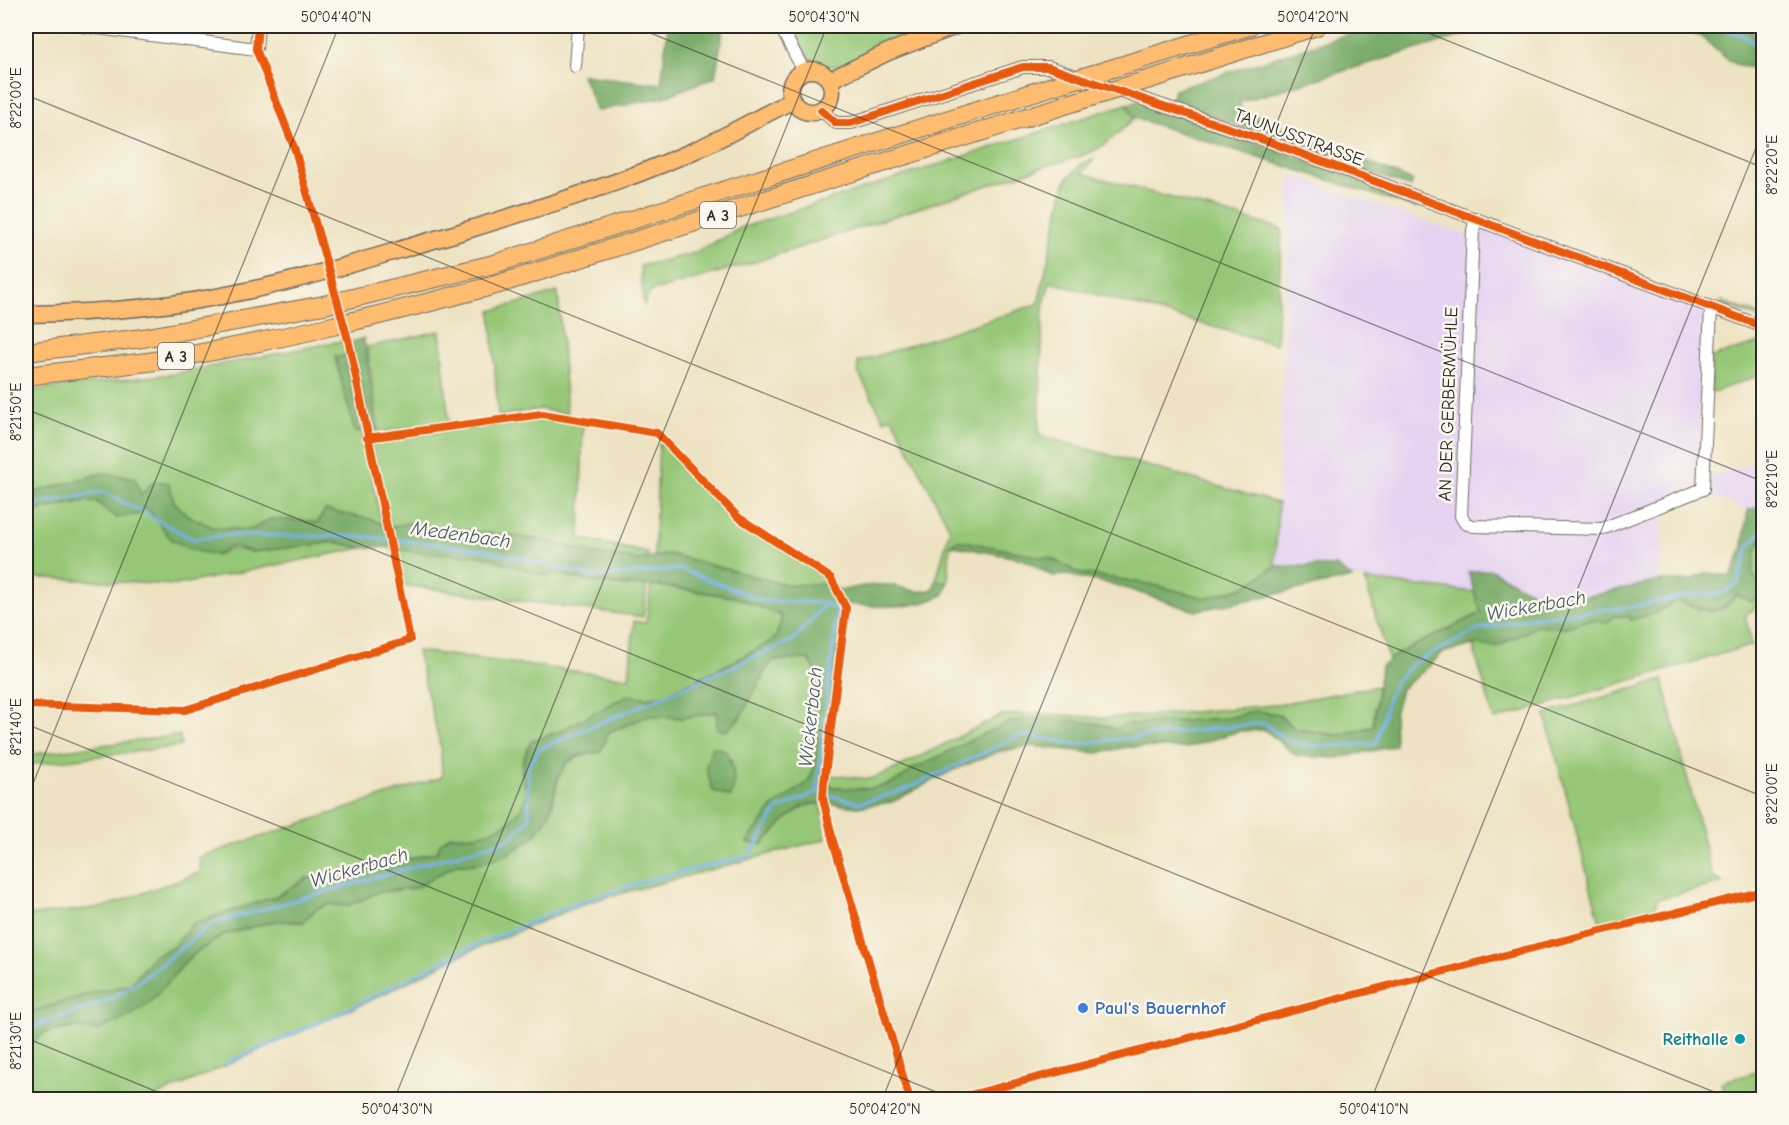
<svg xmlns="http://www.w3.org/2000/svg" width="1789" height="1125" font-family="'Comic Neue',sans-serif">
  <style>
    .built { fill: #e5d3f1 }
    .green { fill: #96c777; stroke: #607951; stroke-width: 1.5; fill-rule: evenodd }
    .forest { fill: #78ac68; stroke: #526c4a; stroke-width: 1.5 }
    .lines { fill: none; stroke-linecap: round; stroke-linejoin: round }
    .stream { stroke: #7cb4eb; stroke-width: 3 }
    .minor-casing { stroke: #6f6b60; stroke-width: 14 }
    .major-casing { stroke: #6f6b60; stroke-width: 19 }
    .highway-casing { stroke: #6f6b60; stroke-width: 20 }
    .minor { stroke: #fff; stroke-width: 12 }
    .major { stroke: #fdbc6f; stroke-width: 16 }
    .highway { stroke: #fdbc6f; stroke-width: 18 }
    .highway-bridge-casing { stroke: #6f6b60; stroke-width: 20; stroke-linecap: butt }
    .highway-bridge { stroke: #fdbc6f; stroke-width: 18 }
    .cycleway-casing { stroke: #fbf7ec; stroke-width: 11 }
    .cycleway { stroke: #e8590c; stroke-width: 8 }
    .ticks { fill: none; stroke: #2b2b2b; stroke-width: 1.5; stroke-opacity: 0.45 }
    .shop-dot { fill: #3f7fe0; stroke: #fbf7ec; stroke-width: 2 }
    .culture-dot { fill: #0f9aa8; stroke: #fbf7ec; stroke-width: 2 }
    .labels { text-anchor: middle; stroke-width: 5; stroke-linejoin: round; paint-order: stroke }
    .shield { fill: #fbf7ec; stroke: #696865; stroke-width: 1.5 }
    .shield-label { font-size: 16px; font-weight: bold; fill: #2b2b2b }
    .street-label { font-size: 18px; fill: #2b2b2b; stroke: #fbf7ec }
    .shop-label { font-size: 18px; font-weight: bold; fill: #366cbe; stroke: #fbf7ec; text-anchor: start }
    .culture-label { font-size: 18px; font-weight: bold; fill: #0d838f; stroke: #fbf7ec; text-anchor: end }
    .water-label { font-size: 20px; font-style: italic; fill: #475b6e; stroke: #fbf7ec }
    .neatline { fill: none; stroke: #2b2b2b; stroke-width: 2 }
    .ticks-label { font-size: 15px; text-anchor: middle; fill: #2b2b2b }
  </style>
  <rect width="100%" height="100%" fill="#fbf7ec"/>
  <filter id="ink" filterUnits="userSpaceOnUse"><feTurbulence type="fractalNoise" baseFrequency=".0167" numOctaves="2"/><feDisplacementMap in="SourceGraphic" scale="12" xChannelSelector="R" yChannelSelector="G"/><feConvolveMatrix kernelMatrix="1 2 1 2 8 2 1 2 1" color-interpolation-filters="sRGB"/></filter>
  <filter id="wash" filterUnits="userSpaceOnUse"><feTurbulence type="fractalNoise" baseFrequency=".008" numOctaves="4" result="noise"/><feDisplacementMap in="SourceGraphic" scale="24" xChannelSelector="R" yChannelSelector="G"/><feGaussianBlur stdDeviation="1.35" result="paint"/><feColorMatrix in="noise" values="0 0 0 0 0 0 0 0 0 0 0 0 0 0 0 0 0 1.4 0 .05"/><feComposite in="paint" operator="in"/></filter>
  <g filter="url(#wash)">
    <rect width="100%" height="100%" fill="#ede2c1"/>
    <path class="built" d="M1291 175 1477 239 1482 225 1706 311 1698 487 1663 510 1659 581 1579 598H1541L1491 570 1468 572 1475 592 1352 578 1336 566H1275Z
      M1763 460V506L1748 510 1706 494 1708 477Z"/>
    <path class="green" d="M789 26H940L842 65 824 67 808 57Z
      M1546 26H1603L1572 33Z
      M1127 104 1134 118C1100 152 1095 153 1049 165L758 261 650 292 644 305 640 266 695 253 741 228Z
      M1094 160 1082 173 1282 229 1276 344 1050 282 1043 307 1039 435 1278 503 1275 566 1244 587 1206 598 1149 584 1079 573 1052 559 958 540 950 546 948 582 936 580 950 529 892 417 884 420 858 372V362L1038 304 1066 180 1083 163Z
      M558 292 567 414 540 409 498 416 491 311Z
      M1721 301 1763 316V319L1723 305Z
      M440 331 449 423 379 432 367 347Z
      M341 341 346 356 335 357 356 432 361 431 382 524 326 510 318 522 271 519 251 530 212 527 187 516 174 502 141 495 103 473 26 495V391L172 374Z
      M1763 342V374L1711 393V357Z
      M544 416 583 422 580 538 648 553 647 559 640 560 589 553 543 540 409 523 390 527 371 445 374 442Z
      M661 443 734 518 828 579 832 584 788 585 669 554 654 557 659 444Z
      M84 501 145 507 157 517 172 540 253 552 335 542 362 548 176 585 26 577V512Z
      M1763 537V601L1745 616 1752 645 1494 720 1473 645 1498 646 1537 626 1565 627 1590 620 1607 623 1613 616 1630 617 1631 619 1658 612 1676 601 1710 612 1727 607 1752 573 1757 547Z
      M392 548 484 556 542 575H562L622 586 647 585 643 617 403 585Z
      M1365 580 1475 592 1481 613 1397 654 1389 660Z
      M651 585 735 597 782 616 776 638 743 657 666 694 649 698 628 696 558 732 531 741C528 749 522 759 522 767 521 776 528 786 526 795 520 827 477 840 450 835L440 844 437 852 357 872 347 880 307 878 277 896 192 924 173 947 153 956 131 985 96 992 31 1012 26 1016V916L104 907 201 872 199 857 442 777 441 748 417 651 629 678 634 621 646 623Z
      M793 659H809L820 678 815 765 808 782 795 792 762 845C779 827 794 805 820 803L826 839 588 902 461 955 371 1000 151 1099 26 1100V1048L44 1033 76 1027 96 1031 150 1002 191 956 223 935 275 921 303 922 315 910 328 904 347 906 378 892 415 888 457 864H478L553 804C559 768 563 757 600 752L609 732 648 716 682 718 717 712 739 720 760 678 773 660ZM712 747 725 750 732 762 706 768Z
      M1663 680 1712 877 1723 883 1657 899 1655 911 1601 926 1545 714Z
      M1378 686 1373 726 1338 735 1295 729 1278 714 1256 711 1229 718 1122 725 1116 730 1101 723 946 755 912 769 903 779 875 789H851L830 786V775L870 779 895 769 1002 715 1039 713 1102 718 1156 715 1274 705Z
      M180 735 181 746 26 765V755Z
      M1763 1070V1099H1726L1721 1082Z"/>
    <path class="forest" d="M668 26H724L715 77 664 97 597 111 582 75 661 84Z
      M1373 26H1494L1240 102V110L1413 181 1411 187 1171 101 1174 90Z
      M1679 26H1753V36L1763 40V66C1732 73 1722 53 1701 37 1694 32 1686 29 1679 26Z
      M1139 101 1417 201 1416 208 1134 118 1127 104Z
      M364 338 377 432H370L351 342Z
      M346 356 361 431 355 432 335 357Z
      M103 473 135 478 141 495 154 481 169 483 174 502 187 515 212 527 251 530 270 519 318 522 325 510 370 519 390 527 409 523 543 540 589 553 640 560 669 554 788 585 832 584 840 591C855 587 871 584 887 585 903 586 918 596 933 589L936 580 948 582 944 594C917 610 877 607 847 604L841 618 823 777 830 786C858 791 891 792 912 769 945 755 975 736 1008 723 1032 714 1093 720 1116 730L1122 725 1229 718 1256 711 1278 714 1295 729 1338 735 1373 727 1381 667 1397 654 1481 613 1468 572 1491 570 1542 598H1579L1659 581H1688L1708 573 1731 576 1742 551 1748 510 1763 506V537L1757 547 1752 573 1762 588 1753 602 1736 595C1715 622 1703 606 1676 601L1658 612 1631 620 1630 617 1614 616 1607 623 1590 620 1565 627 1537 626 1498 646 1473 645 1442 653 1425 670 1401 689 1394 714 1395 745 1390 747 1337 758 1297 756 1265 730 1239 731 1186 748 1127 747 1097 753 1030 746 997 752 951 771 892 802 857 807 827 803 805 804 782 823 762 845 747 842 773 807 808 782 815 765 820 679 809 659 773 660C755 683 749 713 726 731L717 729V712L682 718 648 716 609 732 600 752 580 755 567 761 557 780 550 814 534 837 510 853 478 864H457L415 888 379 892 347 906 328 904 315 910 303 922 275 921 223 935 191 956 150 1002 129 1017 96 1031 76 1027 44 1033 26 1048V1016L31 1012 96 992 131 985 153 956 173 947 192 924 277 896 307 878 347 880 357 872 437 852 440 844 450 835C477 840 520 827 526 795 528 786 521 776 522 767 522 759 528 749 531 741L558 732 628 695 649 698 666 694 743 657 776 638 782 616 735 597 671 587 596 583 562 575H542L484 556 413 552 385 547 362 548 335 542 253 552 232 546 219 555C203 553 187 550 173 540 162 532 157 516 145 507L139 514 116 518 97 502 84 501 26 512V495Z
      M958 540 1052 559 1079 573 1149 584 1206 598 1244 587 1275 566H1336L1352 578 1195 611 1116 585 1067 575 1052 576 1023 559 950 545Z
      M712 747 725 750C734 765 736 781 731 797L713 791 706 768Z"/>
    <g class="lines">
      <path class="stream" d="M1717 26 1742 35 1764 49
        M26 506 104 492 193 539 229 535 370 537 487 550 595 577 681 569 764 601 825 603
        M26 1029 111 999 148 975 211 924 508 840 529 819 527 769 539 749 794 640 826 603 837 610 817 792 860 803 907 789 1022 735 1077 744 1264 723C1305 758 1327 743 1376 744L1389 696 1396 681 1415 662 1478 630 1529 618 1631 607 1691 595 1723 593 1738 583 1749 546 1764 528
        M226 1063 332 1017 465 950 567 907 652 879 749 856 777 810 817 792"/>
    </g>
  </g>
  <g filter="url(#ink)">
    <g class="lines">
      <defs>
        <path id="minor" d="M83 26 256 49 258 26
          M780 26 804 71
          M575 66 578 26
          M821 110 836 123H851L1023 67H1048L1270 142 1764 327
          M1476 218 1473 230 1461 516 1465 523 1473 526 1602 529 1703 489 1711 308"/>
        <path id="major" d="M790 91a21 21 0 1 1 42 0a21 21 0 1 1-42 0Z
          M830 80 888 52 956 26
          M26 314C99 313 174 307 246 291 314 277 380 255 447 236 529 211 612 187 691 152 726 137 758 117 792 101"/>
        <path id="highway" d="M1117 67 1249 26
          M1160 76 1317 26
          M26 352 143 338 324 305 494 264 1050 87
          M26 376C66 371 107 367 148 362 266 344 383 315 499 284L1078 101"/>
      </defs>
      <use href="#minor" class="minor-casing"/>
      <use href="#major" class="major-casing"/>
      <use href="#highway" class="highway-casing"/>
      <use href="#minor" class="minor"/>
      <use href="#major" class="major"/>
      <use href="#highway" class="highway"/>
      <defs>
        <path id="highway-bridge" d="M1050 87 1117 67
          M1078 101 1160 76"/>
      </defs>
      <use href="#highway-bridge" class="highway-bridge-casing"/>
      <use href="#highway-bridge" class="highway-bridge"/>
      <defs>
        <path id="cycleway" d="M821 110 836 123H851L1023 67H1048L1270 142 1764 327
          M367 438 542 414 657 433 738 517 831 578 846 608 824 783 823 798 833 841 910 1100
          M26 705 185 710 410 640 349 343 295 150 256 49 258 26
          M951 1100 1556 942 1764 891"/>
      </defs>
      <use href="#cycleway" class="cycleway-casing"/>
      <use href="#cycleway" class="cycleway"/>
    </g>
  </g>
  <path class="ticks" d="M633 26 1764 482M1411 26 1764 168M26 95 1764 797M26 409 1734 1100M26 724 956 1100M26 801 339 26M26 1038 177 1100M394 1100 827 26M882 1100 1316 26M1371 1100 1764 128"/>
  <circle class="shop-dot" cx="1083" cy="1008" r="6"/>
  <circle class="culture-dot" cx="1740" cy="1039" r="6"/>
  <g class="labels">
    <g class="shield">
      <rect x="700" y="202" width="36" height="26" rx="4.5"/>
      <rect x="158" y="343" width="36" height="26" rx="4.5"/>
    </g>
    <g class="shield-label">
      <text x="718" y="221">A 3</text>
      <text x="176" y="362">A 3</text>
    </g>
    <g class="street-label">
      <text transform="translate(1299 137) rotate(20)" y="6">TAUNUSSTRASSE</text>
      <text transform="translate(1448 404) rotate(-88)" y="6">AN DER GERBERMÜHLE</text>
    </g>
    <g class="shop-label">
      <text x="1095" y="1014">Paul's Bauernhof</text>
    </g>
    <g class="culture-label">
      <text x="1728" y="1045">Reithalle</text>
    </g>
    <g class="water-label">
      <text transform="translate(461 534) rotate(8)" y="7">Medenbach</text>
      <text transform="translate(1536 605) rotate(-10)" y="7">Wickerbach</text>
      <text transform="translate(810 717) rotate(-84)" y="7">Wickerbach</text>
      <text transform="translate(359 867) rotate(-16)" y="7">Wickerbach</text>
    </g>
  </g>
  <rect width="1789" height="1125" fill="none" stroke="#fbf7ec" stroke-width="66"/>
  <rect x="33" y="33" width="1723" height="1059" class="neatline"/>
  <g class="ticks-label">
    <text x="336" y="22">50°04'40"N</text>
    <text x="824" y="22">50°04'30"N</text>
    <text x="1313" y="22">50°04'20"N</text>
    <text transform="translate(16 98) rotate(-90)" y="5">8°22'00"E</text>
    <text transform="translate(1772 165) rotate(-90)" y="5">8°22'20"E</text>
    <text transform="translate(16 412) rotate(-90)" y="5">8°21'50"E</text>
    <text transform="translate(1772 479) rotate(-90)" y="5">8°22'10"E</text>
    <text transform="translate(16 727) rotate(-90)" y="5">8°21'40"E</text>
    <text transform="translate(1772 794) rotate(-90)" y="5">8°22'00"E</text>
    <text transform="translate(16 1041) rotate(-90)" y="5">8°21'30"E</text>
    <text x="397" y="1114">50°04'30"N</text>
    <text x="885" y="1114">50°04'20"N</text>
    <text x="1374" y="1114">50°04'10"N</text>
  </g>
</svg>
